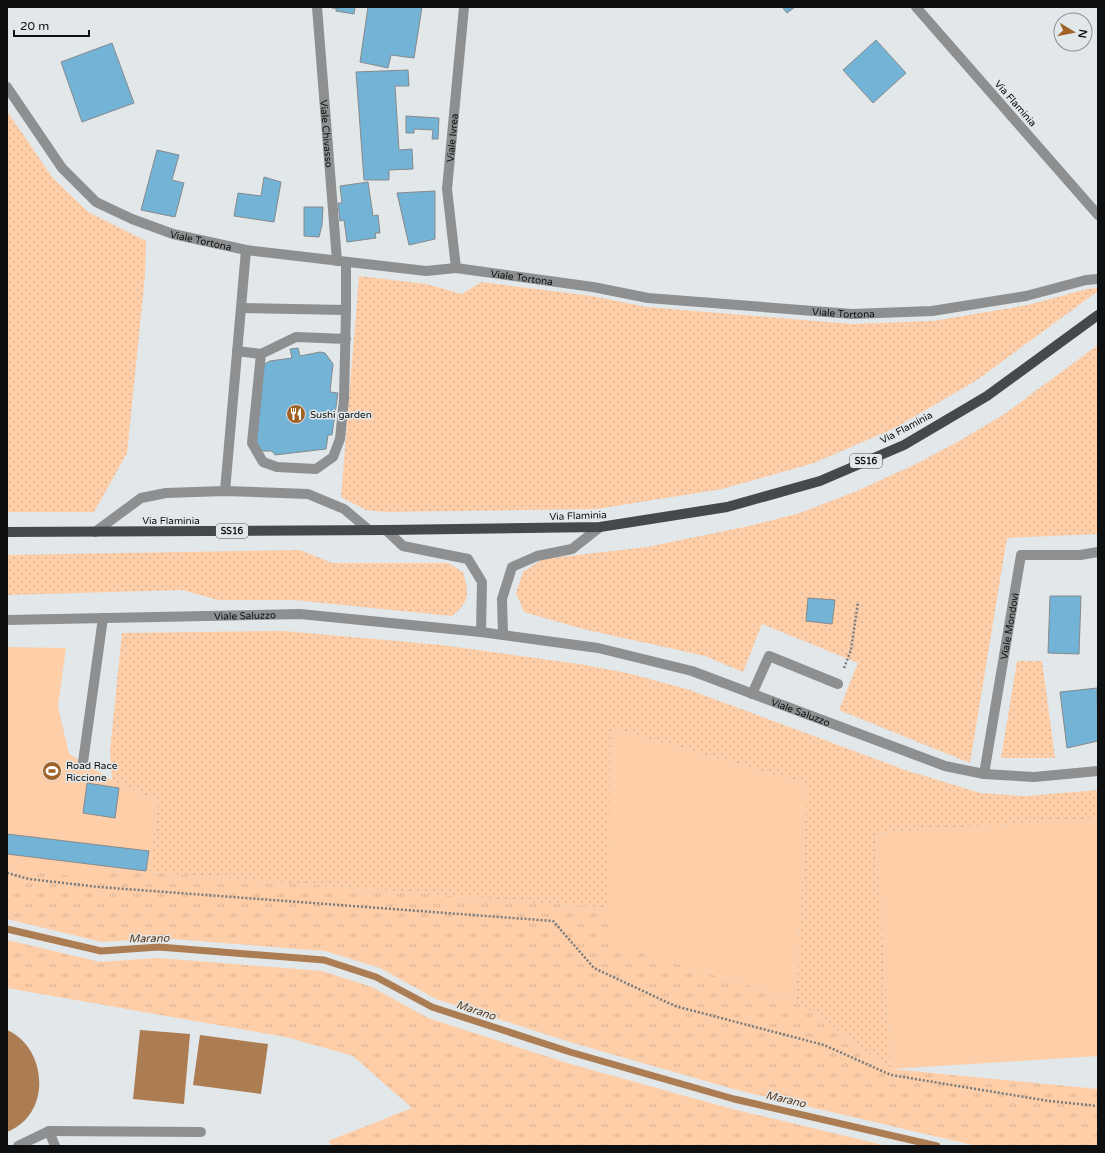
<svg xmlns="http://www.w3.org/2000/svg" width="1105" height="1153" font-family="'Varela Round',sans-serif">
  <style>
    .grass { fill: url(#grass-tufts) }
    .park { fill: url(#park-dots) }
    .pitch { fill: #fdcea8 }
    .water { fill: #ac7c52 }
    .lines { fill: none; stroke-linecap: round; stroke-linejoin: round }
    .stream { stroke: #ac7c52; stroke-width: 7 }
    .building { fill: #73b3d6; stroke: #868a8d }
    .path { stroke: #787b7d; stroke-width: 2.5; stroke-dasharray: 2 2; stroke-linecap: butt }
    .minor { stroke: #8d8f90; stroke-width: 10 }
    .major { stroke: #46494b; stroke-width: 10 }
    .labels { text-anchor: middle; stroke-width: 3; stroke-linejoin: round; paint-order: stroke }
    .shield { fill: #e2e7ea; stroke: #4d5051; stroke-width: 1 }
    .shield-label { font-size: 9px; font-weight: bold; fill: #0d0f10 }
    .street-label { font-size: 10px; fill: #0d0f10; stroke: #e2e7ea }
    .poi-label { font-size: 10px; fill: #0d0f10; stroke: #e2e7ea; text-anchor: start }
    .water-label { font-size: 11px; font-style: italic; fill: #5b3818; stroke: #e2e7ea }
  </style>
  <defs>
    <pattern id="grass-tufts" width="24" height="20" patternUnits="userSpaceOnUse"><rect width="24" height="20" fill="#fdcea8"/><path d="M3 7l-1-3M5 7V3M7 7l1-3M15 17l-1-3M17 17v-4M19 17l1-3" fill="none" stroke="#d8b090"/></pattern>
    <pattern id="park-dots" width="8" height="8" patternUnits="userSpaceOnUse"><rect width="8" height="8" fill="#fdcea8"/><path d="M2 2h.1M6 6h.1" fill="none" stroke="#d8b090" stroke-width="1.8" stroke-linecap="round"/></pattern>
  </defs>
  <rect width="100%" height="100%" fill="#e2e7ea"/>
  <path class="grass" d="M7 867 94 878 106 869 149 872 609 908V943L796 1000 891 1069 1098 1089V1146H977L737 1090 573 1043 436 999 380 968 325 951 159 938 102 942 7 919Z
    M7 940 100 962 158 958 322 971 372 987 428 1018 567 1063 732 1109 888 1146H332L328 1141 412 1108 353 1056 286 1037 7 988Z"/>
  <path class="park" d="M7 111 52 177 88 212 146 241 145 276 127 453 94 512H7Z
    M359 276 426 284 462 294 481 282 591 296 647 307 851 324 933 321 1028 305 1087 289 1098 288V291L977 380 895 428 814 463 722 489 597 509 385 512 366 510 341 497Z
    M1098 345V534L1007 538 970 763 839 710 858 663 762 624 743 672 705 656 583 629 524 612 516 593 523 572 543 559 647 547 749 526 800 513 857 491 916 464 961 440 1006 413Z
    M300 550 332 563H448L463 572C469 593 470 602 452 616L294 600H218L182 590 7 595V555Z
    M284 631 442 645 579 664 627 673 687 689 905 770 980 793 1025 796 1098 790V818L876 833 891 1069 796 1000 807 784 611 728 609 908 149 872 158 801 112 780 110 751 122 633Z
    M1017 661H1042L1055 758H1001Z"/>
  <path class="pitch" d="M7 647 66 648 58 706 69 754 112 780 158 801 149 872 106 869 95 879 7 867Z
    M611 728 807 784 796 1000 608 943Z
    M1098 818V1056L891 1069 876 833Z"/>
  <path class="water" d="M7 1030C48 1048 52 1115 7 1132Z
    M140 1030 190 1034 184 1104 133 1099Z
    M200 1035 268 1044 261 1094 193 1085Z"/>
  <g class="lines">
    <path class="stream" d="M7 929 101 951 159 947 324 960 376 977 432 1007 570 1052 734 1099 937 1146"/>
  </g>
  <path class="building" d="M355 7 354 14 336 11V8H332Z
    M368 7H422L414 58 391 55 388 68 360 62Z
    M782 7H795L787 13Z
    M876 40 906 73 873 103 843 70Z
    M112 43 134 103 82 122 61 62Z
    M408 70 409 86H395L399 150 412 149 413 169 389 170V180H364L356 72Z
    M406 116 439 118 438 139H432L433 130 414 129V133H406Z
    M157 150 179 155 172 180 184 183 175 217 141 210Z
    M264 177 281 182 274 222 234 216 238 193 261 196Z
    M368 182 373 216 378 215 380 233H375L376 238 347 242 344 220 340 221 338 203H342L340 186Z
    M435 191V239L409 245 397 193Z
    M304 207H323L322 225 319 237 304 236Z
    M298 348 300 356 320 352 325 353 333 364 330 392 338 393 332 435H328L326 449 275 455 272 451H259L255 443 263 365 270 361 292 358 290 349Z
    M1050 596H1081L1079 654 1048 653Z
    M808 598 835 600 832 624 806 621Z
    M1097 688 1098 741 1067 748 1060 692Z
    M87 783 119 788 115 818 83 813Z
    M7 834 149 851 146 871 7 854Z"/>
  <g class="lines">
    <path class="path" d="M844 668 851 650 858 602
      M7 873 29 879 99 887 553 921 594 968 675 1006 824 1045 891 1075 1049 1101 1098 1106"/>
    <g class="minor">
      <path id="s1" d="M317 7 337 261"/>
      <path d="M916 7 1098 215"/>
      <path id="s2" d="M7 87 62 168 96 202 132 219 173 234 246 250 426 271 456 268 593 287 648 298 852 314 932 311 1026 296 1086 280 1098 279"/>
      <path id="s3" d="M456 268 447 189 464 7"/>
      <path d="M241 308 346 310V262"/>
      <path d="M346 339 296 337 261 354 252 443 263 462 277 467 316 469 333 457 340 439 344 399 346 310"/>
      <path d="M237 351 261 354"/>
      <path d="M225 491 246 250"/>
      <path d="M386 530 403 546 468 559 482 582 481 632"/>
      <path d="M95 532 141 498 166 493 225 491 308 494 344 509 369 530"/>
      <path id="s4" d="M7 620 300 614 481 632 598 648 692 671 945 766 984 774 1034 777 1098 771"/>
      <path d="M503 635 502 599 512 567 537 556 572 549 600 527"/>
      <path d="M752 694 769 656 838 684"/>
      <path d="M83 762 103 618"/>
      <path id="s5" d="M984 774 1021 555H1080L1098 552"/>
      <path d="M49 1131 201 1132"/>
      <path d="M18 1146 49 1131 55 1146"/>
    </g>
    <path class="major" d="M7 532 386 530 600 527 727 507 820 481 904 445 987 396 1098 315"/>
  </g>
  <defs>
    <symbol id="restaurant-disc" viewBox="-11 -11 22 22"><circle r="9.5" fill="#a06227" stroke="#e2e7ea"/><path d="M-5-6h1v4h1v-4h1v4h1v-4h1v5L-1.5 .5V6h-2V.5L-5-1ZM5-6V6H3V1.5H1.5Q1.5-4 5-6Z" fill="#fff"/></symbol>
    <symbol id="stadium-disc" viewBox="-11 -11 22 22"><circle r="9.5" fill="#a06227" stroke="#e2e7ea"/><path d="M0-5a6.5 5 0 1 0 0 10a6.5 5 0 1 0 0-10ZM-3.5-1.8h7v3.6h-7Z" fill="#fff"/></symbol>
  </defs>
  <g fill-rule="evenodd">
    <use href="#restaurant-disc" x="285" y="403" width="22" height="22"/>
    <use href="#stadium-disc" x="41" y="760" width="22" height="22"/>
  </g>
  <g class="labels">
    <g class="shield">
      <rect x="850" y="454" width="32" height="14" rx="3"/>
      <rect x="216" y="524" width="32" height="14" rx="3"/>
    </g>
    <g class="shield-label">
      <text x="866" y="464">SS16</text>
      <text x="232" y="534">SS16</text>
    </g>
    <g class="street-label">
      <text transform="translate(1016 103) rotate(49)" y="4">Via Flaminia</text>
      <text dy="4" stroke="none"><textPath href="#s1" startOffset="127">Viale Chivasso</textPath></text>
      <text dy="4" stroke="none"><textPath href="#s3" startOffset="131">Viale Ivrea</textPath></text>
      <text dy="4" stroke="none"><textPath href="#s2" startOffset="258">Viale Tortona</textPath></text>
      <text dy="4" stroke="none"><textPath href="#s2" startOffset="582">Viale Tortona</textPath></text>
      <text dy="4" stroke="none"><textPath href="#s2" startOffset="906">Viale Tortona</textPath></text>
      <text transform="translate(906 427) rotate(-28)" y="4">Via Flaminia</text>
      <text transform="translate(578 515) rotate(-2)" y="4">Via Flaminia</text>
      <text x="171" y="524">Via Flaminia</text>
      <text dy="4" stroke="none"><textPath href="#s4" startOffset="238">Viale Saluzzo</textPath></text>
      <text dy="4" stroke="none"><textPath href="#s5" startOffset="150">Viale Mondovì</textPath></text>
      <text dy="4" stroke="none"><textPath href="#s4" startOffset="806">Viale Saluzzo</textPath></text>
    </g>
    <g class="poi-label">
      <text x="310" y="418">Sushi garden</text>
      <text x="66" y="769">Road Race<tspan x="66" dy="12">Riccione</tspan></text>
    </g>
    <g class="water-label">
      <text transform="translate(149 938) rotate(-1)" y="4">Marano</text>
      <text transform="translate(476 1010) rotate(18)" y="4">Marano</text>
      <text transform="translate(786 1099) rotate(13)" y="4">Marano</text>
    </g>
  </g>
  <rect width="1105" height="1153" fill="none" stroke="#0d0f10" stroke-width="16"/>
  <g transform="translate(1073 32) rotate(100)"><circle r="19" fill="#e2e7ea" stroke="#8d9193"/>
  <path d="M0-3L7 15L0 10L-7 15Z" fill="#a06227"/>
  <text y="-6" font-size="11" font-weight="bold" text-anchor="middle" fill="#0d0f10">N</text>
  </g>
  <path d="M14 30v6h75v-6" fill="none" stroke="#0d0f10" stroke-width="2"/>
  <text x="20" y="30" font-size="12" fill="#0d0f10" stroke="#e2e7ea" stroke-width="3" paint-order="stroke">20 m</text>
</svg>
